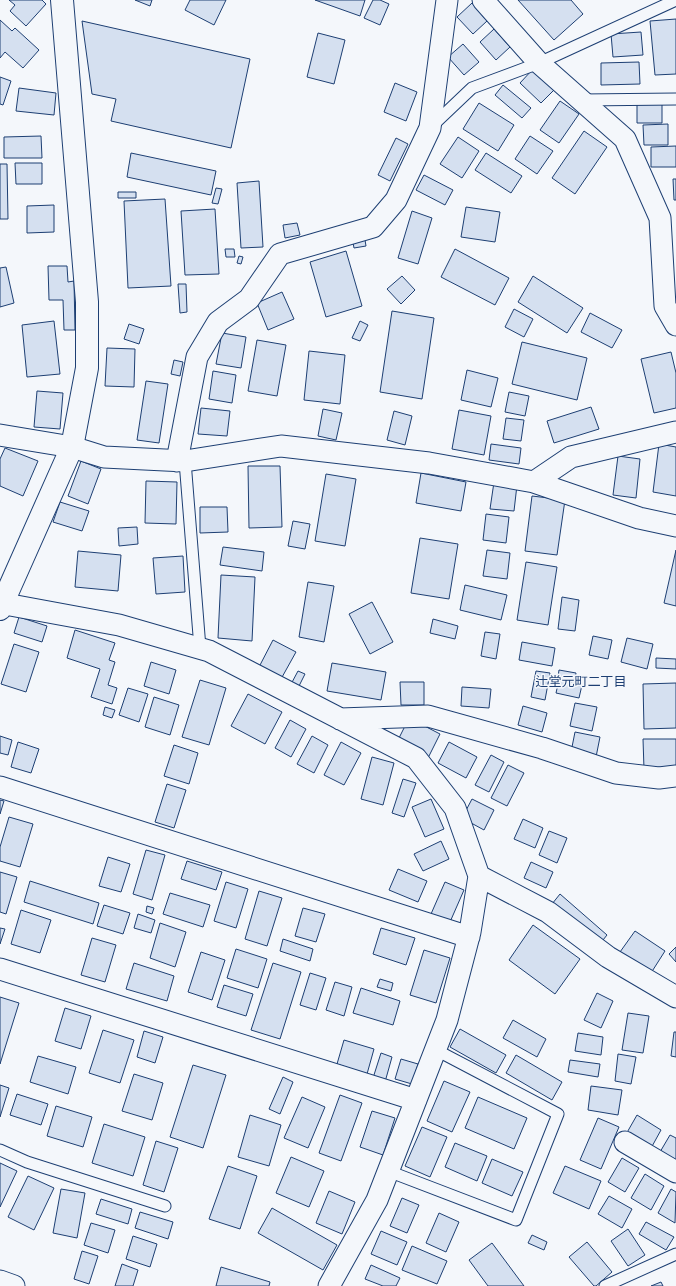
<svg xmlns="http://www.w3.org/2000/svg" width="676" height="1286" font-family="'Noto Sans','Noto Sans JP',sans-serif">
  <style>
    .building { fill: #d5e0f0; stroke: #1d3f73 }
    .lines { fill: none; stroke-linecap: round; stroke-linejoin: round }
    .service-casing { stroke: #1d3f73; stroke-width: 13 }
    .minor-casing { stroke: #1d3f73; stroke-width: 23 }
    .tertiary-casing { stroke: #1d3f73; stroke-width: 24 }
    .service { stroke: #f4f7fb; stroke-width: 11 }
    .minor { stroke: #f4f7fb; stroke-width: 21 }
    .tertiary { stroke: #f4f7fb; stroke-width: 22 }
    .labels { text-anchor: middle; stroke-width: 3; stroke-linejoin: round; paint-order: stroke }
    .neighbourhood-label { font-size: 13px; fill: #1d3f73; stroke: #f4f7fb }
  </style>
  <rect width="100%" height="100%" fill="#f4f7fb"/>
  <path class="building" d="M9 0H42L46 4 26 26 10 11 15 5Z
    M135 0H152L150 6Z
    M190 0H226L214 25 185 10Z
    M315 0H365L360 16Z
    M373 0H380L389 4 380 25 364 18Z
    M518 0H571L583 14 554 40Z
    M472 3 487 21 473 34 457 17Z
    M676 19V74L655 75 650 21Z
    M0 20 12 31 15 28 39 50 23 68 5 52 0 58Z
    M82 21 250 59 231 148 111 121 116 99 92 94Z
    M494 29 510 47 496 60 480 42Z
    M641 32 643 55 613 57 611 34Z
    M318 33 345 40 334 84 307 77Z
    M463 44 479 62 464 75 448 57Z
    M639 62 640 84 601 85V63Z
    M533 69 555 89 541 103 520 83Z
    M0 77 11 81 3 105 0 104Z
    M395 83 417 92 406 121 384 112Z
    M503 85 531 108 522 118 495 95Z
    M19 88 56 93 54 115 16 111Z
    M560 101 579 114 559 143 540 130Z
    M662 102V123H637V103Z
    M479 103 514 125 498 151 463 129Z
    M668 124V145H644L643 125Z
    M584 131 607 147 575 194 552 178Z
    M41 136 42 158H4V137Z
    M530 136 553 151 537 174 515 159Z
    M458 137 479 151 462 178 440 164Z
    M396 138 408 144 390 181 378 175Z
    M676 146V167H651V147Z
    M131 153 216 171 211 195 127 177Z
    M486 153 522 176 511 193 475 170Z
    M15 163H42V184H16Z
    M0 164H7L8 219H0Z
    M424 175 453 190 445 205 416 190Z
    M673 179H676V200H674Z
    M259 181 263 247 241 248 237 183Z
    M216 188 222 189 218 204 212 203Z
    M118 192H136V198H118Z
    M165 199 171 286 128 288 124 201Z
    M54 205V232L27 233V206Z
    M466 207 500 212 495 242 461 237Z
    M215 209 219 274 185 275 181 211Z
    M412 211 432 218 418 264 398 258Z
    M297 223 300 235 285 238 283 225Z
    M364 234 366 246 354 248 352 237Z
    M225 249H234L235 257H226Z
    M455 249 509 278 495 305 441 277Z
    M346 251 362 306 326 317 310 262Z
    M239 256 243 257 241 264 237 263Z
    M48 266H67L68 282 74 281 75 330H64L63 300H49Z
    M6 267 14 303 0 307V268Z
    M402 276 415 290 401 304 387 289Z
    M533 276 583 308 567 333 518 302Z
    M178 284H186L187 312 180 313Z
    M282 292 294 319 268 330 257 303Z
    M514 309 533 319 524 337 505 327Z
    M392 311 434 318 422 399 380 392Z
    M590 313 622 330 612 348 581 332Z
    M54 321 60 374 27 377 22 325Z
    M360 321 368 325 360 341 352 338Z
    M129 324 144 329 139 344 124 339Z
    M222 333 246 337 241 368 216 364Z
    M257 340 286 345 277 396 248 391Z
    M522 342 587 358 577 400 512 384Z
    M107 348 135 349 134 387 105 386Z
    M309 351 345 355 340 404 304 400Z
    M671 352 676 373V408L654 413 641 359Z
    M174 360 183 362 180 376 171 374Z
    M467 370 498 378 491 407 461 400Z
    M213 371 236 375 232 403 209 399Z
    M146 381 168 384 159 443 137 440Z
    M37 391 63 393 60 429 34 427Z
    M509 392 529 396 525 416 505 412Z
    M591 407 599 429 554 443 547 421Z
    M201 408 230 411 227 436 198 434Z
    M323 409 342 413 336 440 318 436Z
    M459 410 491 416 484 455 452 449Z
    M394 411 412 416 405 445 387 440Z
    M506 418 524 420 521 441 503 439Z
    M491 444 521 448 519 464 489 460Z
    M659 444 676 447V496L653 492Z
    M5 448 38 461 23 496 0 486V459Z
    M618 456 640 459 636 498 613 495Z
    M81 461 101 469 88 504 68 496Z
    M248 466H280L282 527 249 528Z
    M421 473 466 482 461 511 416 503Z
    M326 474 356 479 345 546 315 541Z
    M146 481 177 482 176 524 145 523Z
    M494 482 517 485 514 511 490 509Z
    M532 496 565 500 557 555 525 551Z
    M60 502 89 511 82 531 53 522Z
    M200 507H227L228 532 200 533Z
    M486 514 509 517 506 543 483 540Z
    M293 521 310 524 305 549 288 546Z
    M137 527 138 544 119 546 118 528Z
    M420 538 458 544 449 599 411 593Z
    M223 547 264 552 262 571 220 565Z
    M487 550 510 553 507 579 483 576Z
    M676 550V606L664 603Z
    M78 551 121 555 118 591 75 587Z
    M183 556 185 592 156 594 153 558Z
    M526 562 557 567 548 625 517 620Z
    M221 575 255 577 252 641 218 638Z
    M308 582 334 586 324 642 299 637Z
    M465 585 507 595 501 620 460 610Z
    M562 597 579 600 575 631 558 629Z
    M372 602 393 642 370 654 349 614Z
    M19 617 47 626 42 642 14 633Z
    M433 619 458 626 455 639 430 633Z
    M75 630 115 643 109 660 115 662 108 685 117 688 112 704 91 697 100 669 67 658Z
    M485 632 500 634 496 659 481 656Z
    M593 636 612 640 608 659 589 655Z
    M627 638 653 644 647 669 621 662Z
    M273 640 296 652 281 679 259 667Z
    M522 642 555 648 552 666 519 660Z
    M14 644 39 652 26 692 1 684Z
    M656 658 676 659V669L656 668Z
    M151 662 176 670 169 694 144 686Z
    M332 663 386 672 381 700 327 691Z
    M559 670 576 673 575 680 558 677Z
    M298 671 305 674 297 690 290 686Z
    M536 671 550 673 545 700 531 697Z
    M200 680 226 688 209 745 182 737Z
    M559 680 582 685 579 698 556 693Z
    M400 682H424V705H401Z
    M676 683V728L644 729 643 684Z
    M462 687 491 689 489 708 461 706Z
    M128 688 148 694 139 722 119 715Z
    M248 694 282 712 265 744 231 726Z
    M154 697 179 705 170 735 145 727Z
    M575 703 597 707 592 731 570 726Z
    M523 706 547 713 542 732 518 725Z
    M105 707 115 710 112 718 103 715Z
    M409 718 440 734 428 758 397 742Z
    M290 720 306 729 291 757 275 748Z
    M575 732 600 737 596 757 571 752Z
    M0 736 12 740 8 755 0 753Z
    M312 736 328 745 314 773 297 764Z
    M643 739H676V768L644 769Z
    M18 742 39 749 31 773 11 767Z
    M341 742 361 753 344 785 324 775Z
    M449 742 477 757 466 778 438 763Z
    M174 745 198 753 189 784 164 776Z
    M491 755 504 762 489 792 475 785Z
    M372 757 394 763 383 805 361 799Z
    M508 765 524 773 507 806 491 798Z
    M403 779 416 783 404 817 392 813Z
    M167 784 186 790 174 828 155 822Z
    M431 799 444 829 425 837 412 807Z
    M472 799 494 810 484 830 462 818Z
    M0 800 4 801 0 814Z
    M9 817 33 824 20 867 0 861V847Z
    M523 819 543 828 535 848 514 839Z
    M549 831 567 838 557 863 539 855Z
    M441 841 449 859 423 871 414 854Z
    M146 850 165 855 152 900 133 894Z
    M108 857 130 864 121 892 99 886Z
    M187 861 222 872 216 890 181 879Z
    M531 862 553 872 546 888 524 878Z
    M398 869 427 881 418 902 389 890Z
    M0 872 17 877 6 914 0 912Z
    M30 881 99 903 93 924 24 902Z
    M226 882 248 889 236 928 214 921Z
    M445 882 464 890 450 922 431 914Z
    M259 891 282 898 267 946 245 939Z
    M170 893 210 905 203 927 163 914Z
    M560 894 607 935 599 945 552 904Z
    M104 905 130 913 123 934 97 926Z
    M147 906 154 908 152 914 146 912Z
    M303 908 325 914 316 942 295 936Z
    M21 910 51 920 40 953 11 944Z
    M138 914 155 920 151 933 134 928Z
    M160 923 186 932 175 967 150 958Z
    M533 925 580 959 555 994 509 960Z
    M0 928 5 929 0 944Z
    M381 928 415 938 406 965 373 954Z
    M635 931 665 951 651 973 620 952Z
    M92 938 116 945 105 982 81 975Z
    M283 939 313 949 310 961 280 951Z
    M676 947V962L669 954Z
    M236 949 267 959 258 988 227 978Z
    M424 950 450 958 436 1003 410 995Z
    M201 952 225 960 212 1000 188 992Z
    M134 963 174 976 167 1001 126 989Z
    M273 963 301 972 280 1039 251 1030Z
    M310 973 326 978 316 1010 300 1005Z
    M380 979 393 983 391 991 377 987Z
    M335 982 352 987 344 1016 326 1010Z
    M224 985 253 994 246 1016 217 1007Z
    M361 988 400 1001 393 1025 353 1013Z
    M597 993 613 1001 601 1028 584 1020Z
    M0 997 19 1003 0 1064Z
    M65 1008 91 1016 81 1049 55 1041Z
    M628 1013 649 1016 643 1053 622 1050Z
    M513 1020 546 1039 537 1057 503 1038Z
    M460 1029 506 1055 496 1073 450 1047Z
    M103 1030 134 1040 120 1083 89 1073Z
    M144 1031 163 1037 155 1063 137 1057Z
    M674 1032H676V1057L671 1056Z
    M578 1033 603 1037 601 1055 575 1051Z
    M344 1040 374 1049 367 1074 337 1064Z
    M381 1053 392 1057 385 1082 373 1078Z
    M618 1054 636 1057 631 1084 615 1081Z
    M516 1055 562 1082 552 1100 506 1073Z
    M38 1056 76 1067 68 1094 30 1082Z
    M401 1059 418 1064 412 1084 395 1079Z
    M570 1060 600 1064 598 1077 568 1072Z
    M193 1065 226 1075 203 1148 170 1137Z
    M134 1074 163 1083 152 1120 122 1111Z
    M283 1077 293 1082 280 1114 269 1109Z
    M444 1081 470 1092 452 1132 427 1121Z
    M0 1085 9 1088 0 1117Z
    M591 1086 622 1090 618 1115 588 1110Z
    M17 1094 48 1104 41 1125 10 1115Z
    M340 1095 362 1103 341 1161 319 1153Z
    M302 1097 325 1107 308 1148 284 1138Z
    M478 1097 527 1118 514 1149 465 1128Z
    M56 1106 92 1117 83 1147 47 1136Z
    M372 1111 395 1118 383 1155 360 1147Z
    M250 1115 281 1125 269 1166 238 1157Z
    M637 1115 661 1130 650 1150 625 1136Z
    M598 1118 619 1127 601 1169 580 1160Z
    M104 1124 145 1137 133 1176 92 1163Z
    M422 1127 447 1137 430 1177 405 1166Z
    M670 1135 676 1138V1161L660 1152Z
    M156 1141 178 1148 164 1192 143 1185Z
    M455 1143 487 1156 477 1181 445 1167Z
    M291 1157 324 1171 309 1207 276 1193Z
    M622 1158 639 1168 625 1192 608 1182Z
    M492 1159 523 1172 512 1196 482 1183Z
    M0 1163 17 1171 0 1207Z
    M228 1166 257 1176 240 1229 209 1219Z
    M565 1166 601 1181 589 1209 553 1193Z
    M645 1174 664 1186 651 1210 631 1198Z
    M28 1176 54 1188 34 1230 8 1217Z
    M61 1189 85 1193 77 1238 53 1233Z
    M671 1189 676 1192 675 1223 658 1213Z
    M329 1191 355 1202 342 1234 316 1223Z
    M609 1196 632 1209 622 1228 598 1214Z
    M402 1198 419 1205 407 1233 390 1226Z
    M101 1199 132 1209 128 1224 96 1214Z
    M272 1208 337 1245 323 1270 258 1233Z
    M140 1212 173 1222 168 1239 135 1228Z
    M439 1213 459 1222 446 1252 426 1243Z
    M646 1222 674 1237 666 1250 639 1234Z
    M91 1223 115 1230 108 1253 84 1245Z
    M628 1229 645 1255 628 1266 611 1241Z
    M381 1231 407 1242 397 1265 371 1254Z
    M532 1235 547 1242 544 1250 528 1243Z
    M133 1236 157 1244 150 1267 126 1259Z
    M587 1242 612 1272 596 1286H594L569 1257Z
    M492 1243 524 1286H488L469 1260Z
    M412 1246 447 1261 437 1284 402 1270Z
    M82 1251 98 1256 89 1284 74 1279Z
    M122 1264 138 1270 133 1286H115Z
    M371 1265 400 1278 396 1286H383L365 1279Z
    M221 1267 270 1282 269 1286H216Z
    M661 1282 663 1286H651Z"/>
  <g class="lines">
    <defs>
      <path id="service" d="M582 100 676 99
        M432 126 472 88 539 63 676 0
        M185 461 200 648
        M0 1150 27 1162 165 1206
        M388 1171 516 1220 558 1114 436 1050
        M605 1286 676 1254"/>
      <path id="minor" d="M483 0 539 63 625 139 660 218 665 306 676 325
        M0 435 72 447 104 457 185 461 281 446 429 463 534 482 639 518 676 526
        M177 461 197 357 218 322 249 299 280 254 373 227 396 200 430 128 447 0
        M534 482 571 457 676 432
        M0 603 119 625 209 651 416 758 455 808 479 876 470 932 447 1020 377 1200 329 1286
        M340 719 428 716 542 748 616 773 659 778 676 776
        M0 787 469 937
        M479 876 548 912 608 957 676 997
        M0 969 416 1100
        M625 1142 676 1172
        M0 1281 14 1286"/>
      <path id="tertiary" d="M0 609 72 447 87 368V302L62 0"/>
    </defs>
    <use href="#service" class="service-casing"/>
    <use href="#minor" class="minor-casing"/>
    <use href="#tertiary" class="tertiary-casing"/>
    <use href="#service" class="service"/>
    <use href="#minor" class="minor"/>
    <use href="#tertiary" class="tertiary"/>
  </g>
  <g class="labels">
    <g class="neighbourhood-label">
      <text x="581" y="686">辻堂元町二丁目</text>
    </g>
  </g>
</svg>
